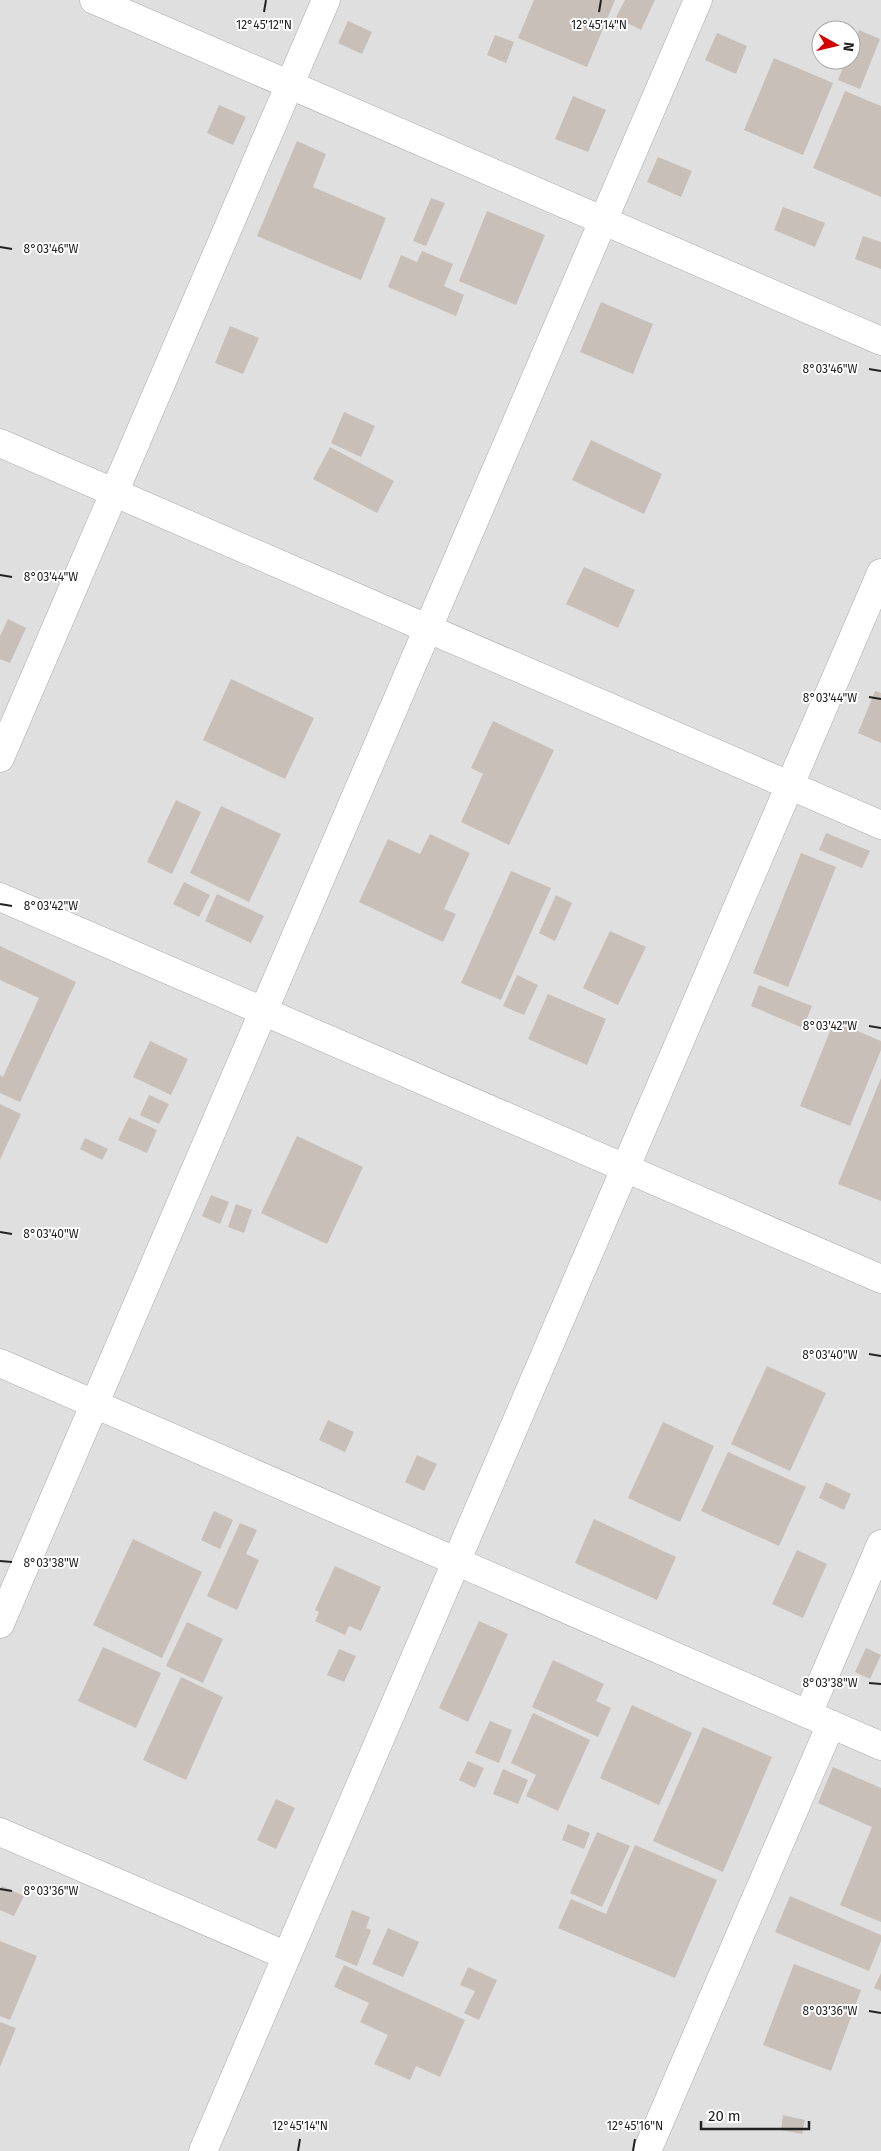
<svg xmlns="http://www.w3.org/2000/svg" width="881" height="2151" font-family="'Fira Sans',sans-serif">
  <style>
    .residential { fill: #e0dfdf; fill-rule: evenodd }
    .building { fill: #c7bfb8 }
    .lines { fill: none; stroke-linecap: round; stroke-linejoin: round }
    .minor-casing { stroke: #a9a9a9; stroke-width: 29 }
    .minor { stroke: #fff; stroke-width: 28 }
    .ticks { fill: none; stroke: #222; stroke-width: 2 }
    .ticks-label { font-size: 12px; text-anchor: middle; fill: #222; stroke: #fff; stroke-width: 4; stroke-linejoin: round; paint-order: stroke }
  </style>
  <rect width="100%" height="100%" fill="#f2efe9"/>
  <path class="residential" d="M0 0H881V2151H0ZM821 30H851V60H821Z"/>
  <path class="building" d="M534 0H615L587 67 518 38Z
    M625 0H655L641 30 616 17Z
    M348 21 372 32 362 54 338 43Z
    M859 30 880 39 860 89 838 80 846 60H851V49Z
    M717 33 747 46 736 74 705 60Z
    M495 35 514 42 506 63 487 55Z
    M774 58 833 83 803 155 744 130Z
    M845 91 881 106V197L813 168Z
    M573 96 606 110 588 152 555 139Z
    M219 105 246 117 233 145 207 133Z
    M297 141 326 154 313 187 386 218 361 280 257 236Z
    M658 157 692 171 681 197 647 182Z
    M431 198 445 203 426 246 413 241Z
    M783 207 825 223 815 247 774 230Z
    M487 211 545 235 516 305 459 281Z
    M863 236 881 242V269L855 259Z
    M422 251 453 264 444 286 464 295 456 316 388 287 401 255 417 262Z
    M601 302 653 324 633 374 580 352Z
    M230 326 259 338 243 374 215 363Z
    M344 412 375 426 361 457 331 443Z
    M591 440 662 474 644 514 572 480Z
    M330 447 394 481 377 513 313 479Z
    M584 567 635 590 618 628 566 604Z
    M8 619 26 628 10 663 0 659V636Z
    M231 679 314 718 285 779 203 740Z
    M875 691 881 693V743L858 733Z
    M493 721 554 750 509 845 461 822 483 774 471 768Z
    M176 800 201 812 172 874 147 862Z
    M221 806 281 834 249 902 190 873Z
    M826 833 870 851 862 868 819 850Z
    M430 834 470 853 444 909 456 914 443 942 359 902 388 839 420 854Z
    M801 853 836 867 788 987 753 973Z
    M511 871 551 888 501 1000 461 983Z
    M184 882 210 895 199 917 173 904Z
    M217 894 264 916 251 943 205 921Z
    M556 895 572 903 555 941 539 933Z
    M610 931 646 947 618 1005 583 988Z
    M0 946 76 982 20 1102 0 1093V1075L3 1077 39 998 0 980Z
    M517 975 538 985 524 1015 503 1006Z
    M759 985 812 1006 803 1028 751 1006Z
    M548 994 606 1019 587 1065 528 1039Z
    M834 1021 881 1041V1050L850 1126 800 1106Z
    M150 1041 188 1059 171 1095 133 1077Z
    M881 1078V1201L838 1184Z
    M149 1095 169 1104 159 1124 140 1115Z
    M0 1104 21 1114 0 1160Z
    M129 1117 157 1130 147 1153 118 1140Z
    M297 1136 363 1167 327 1244 261 1213Z
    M85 1138 108 1149 102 1160 80 1149Z
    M211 1195 229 1202 220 1224 202 1216Z
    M236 1204 252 1210 244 1233 228 1227Z
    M767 1366 826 1393 790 1471 731 1444Z
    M328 1420 354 1432 345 1452 319 1440Z
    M663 1422 714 1446 680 1522 628 1498Z
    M728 1452 806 1487 779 1546 701 1511Z
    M417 1455 437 1464 424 1491 405 1482Z
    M826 1482 851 1494 844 1510 819 1498Z
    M214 1511 233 1520 220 1549 201 1540Z
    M594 1519 676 1557 657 1600 575 1563Z
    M240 1523 257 1530 246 1554 259 1560 237 1610 207 1596Z
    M133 1539 202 1572 162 1658 93 1625Z
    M797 1550 827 1564 803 1618 772 1604Z
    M335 1566 381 1587 361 1631 349 1626 345 1635 315 1621 319 1612 315 1610Z
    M479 1621 508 1634 468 1722 439 1708Z
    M187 1622 223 1639 203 1683 166 1666Z
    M103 1647 161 1673 136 1728 78 1701Z
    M866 1648 881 1655 870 1679 855 1672Z
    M339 1649 356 1656 344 1682 327 1675Z
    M553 1660 604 1684 596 1701 611 1708 598 1737 532 1707Z
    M181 1677 223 1697 186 1780 143 1760Z
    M632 1705 692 1733 659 1805 600 1778Z
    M533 1713 590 1740 558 1811 526 1796 536 1775 511 1763Z
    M490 1721 512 1730 499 1763 475 1753Z
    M703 1727 772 1757 723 1872 653 1841Z
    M468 1761 484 1768 475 1788 459 1780Z
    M833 1767 881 1788V1922L840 1905 872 1827 818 1803Z
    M503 1769 528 1780 518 1804 493 1794Z
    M276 1799 295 1808 276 1849 257 1840Z
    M568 1824 590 1833 584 1849 562 1840Z
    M597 1832 630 1846 602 1907 570 1893Z
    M635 1845 717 1880 675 1978 558 1928 571 1899 606 1914Z
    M2 1886 24 1896 14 1916 0 1910V1890Z
    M790 1896 881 1935V1941L869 1971 775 1932Z
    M352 1910 370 1917 366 1928 371 1930 357 1966 335 1957Z
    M388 1928 419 1942 403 1977 372 1964Z
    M0 1941 37 1956 10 2020 0 2016Z
    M794 1964 861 1990 831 2071 763 2045Z
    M344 1965 465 2020 440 2077 416 2066 410 2080 374 2064 388 2035 360 2022 369 2003 334 1987Z
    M468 1967 497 1980 479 2020 464 2013 475 1991 460 1985Z
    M881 1973V1991L874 1988Z
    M0 2022 16 2028 0 2067Z
    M783 2115 805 2120 802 2134 781 2130Z"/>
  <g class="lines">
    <defs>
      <path id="minor" d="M94 0 881 341
        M0 443 881 825
        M0 758 326 0
        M0 897 881 1279
        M0 1363 881 1746
        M0 1624 698 0
        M808 1714 881 1544
        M0 1832 287 1956
        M203 2151 881 573
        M647 2151 831 1724"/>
    </defs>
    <use href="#minor" class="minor-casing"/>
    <use href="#minor" class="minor"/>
  </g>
  <path class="ticks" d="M264 12 266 0M599 12 601 0M0 247 12 249M869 369 881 371M0 575 12 577M869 697 881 699M0 904 12 906M869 1026 881 1028M0 1232 12 1234M869 1354 881 1356M0 1561 12 1562M869 1683 881 1684M0 1889 12 1891M869 2011 881 2013M298 2151 300 2139M633 2151 635 2139"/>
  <g class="ticks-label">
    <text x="264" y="29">12°45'12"N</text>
    <text x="599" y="29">12°45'14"N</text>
    <text x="51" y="253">8°03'46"W</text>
    <text x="830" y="373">8°03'46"W</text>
    <text x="51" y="581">8°03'44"W</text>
    <text x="830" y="702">8°03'44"W</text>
    <text x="51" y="910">8°03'42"W</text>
    <text x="830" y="1030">8°03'42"W</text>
    <text x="51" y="1238">8°03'40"W</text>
    <text x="830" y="1359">8°03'40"W</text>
    <text x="51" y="1567">8°03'38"W</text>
    <text x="830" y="1687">8°03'38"W</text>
    <text x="51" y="1895">8°03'36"W</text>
    <text x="830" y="2015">8°03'36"W</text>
    <text x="300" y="2130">12°45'14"N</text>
    <text x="635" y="2130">12°45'16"N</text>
  </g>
  <g transform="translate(836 45) rotate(98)"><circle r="24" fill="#ffffff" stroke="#a7a7a7"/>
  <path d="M0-4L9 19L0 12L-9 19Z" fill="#d40000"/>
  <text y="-8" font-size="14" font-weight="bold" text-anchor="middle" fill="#222222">N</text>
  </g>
  <path d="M701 2121v8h108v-8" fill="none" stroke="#222222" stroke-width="2.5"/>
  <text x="708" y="2121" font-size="15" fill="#222222" stroke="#ffffff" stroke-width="4" paint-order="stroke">20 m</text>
</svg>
